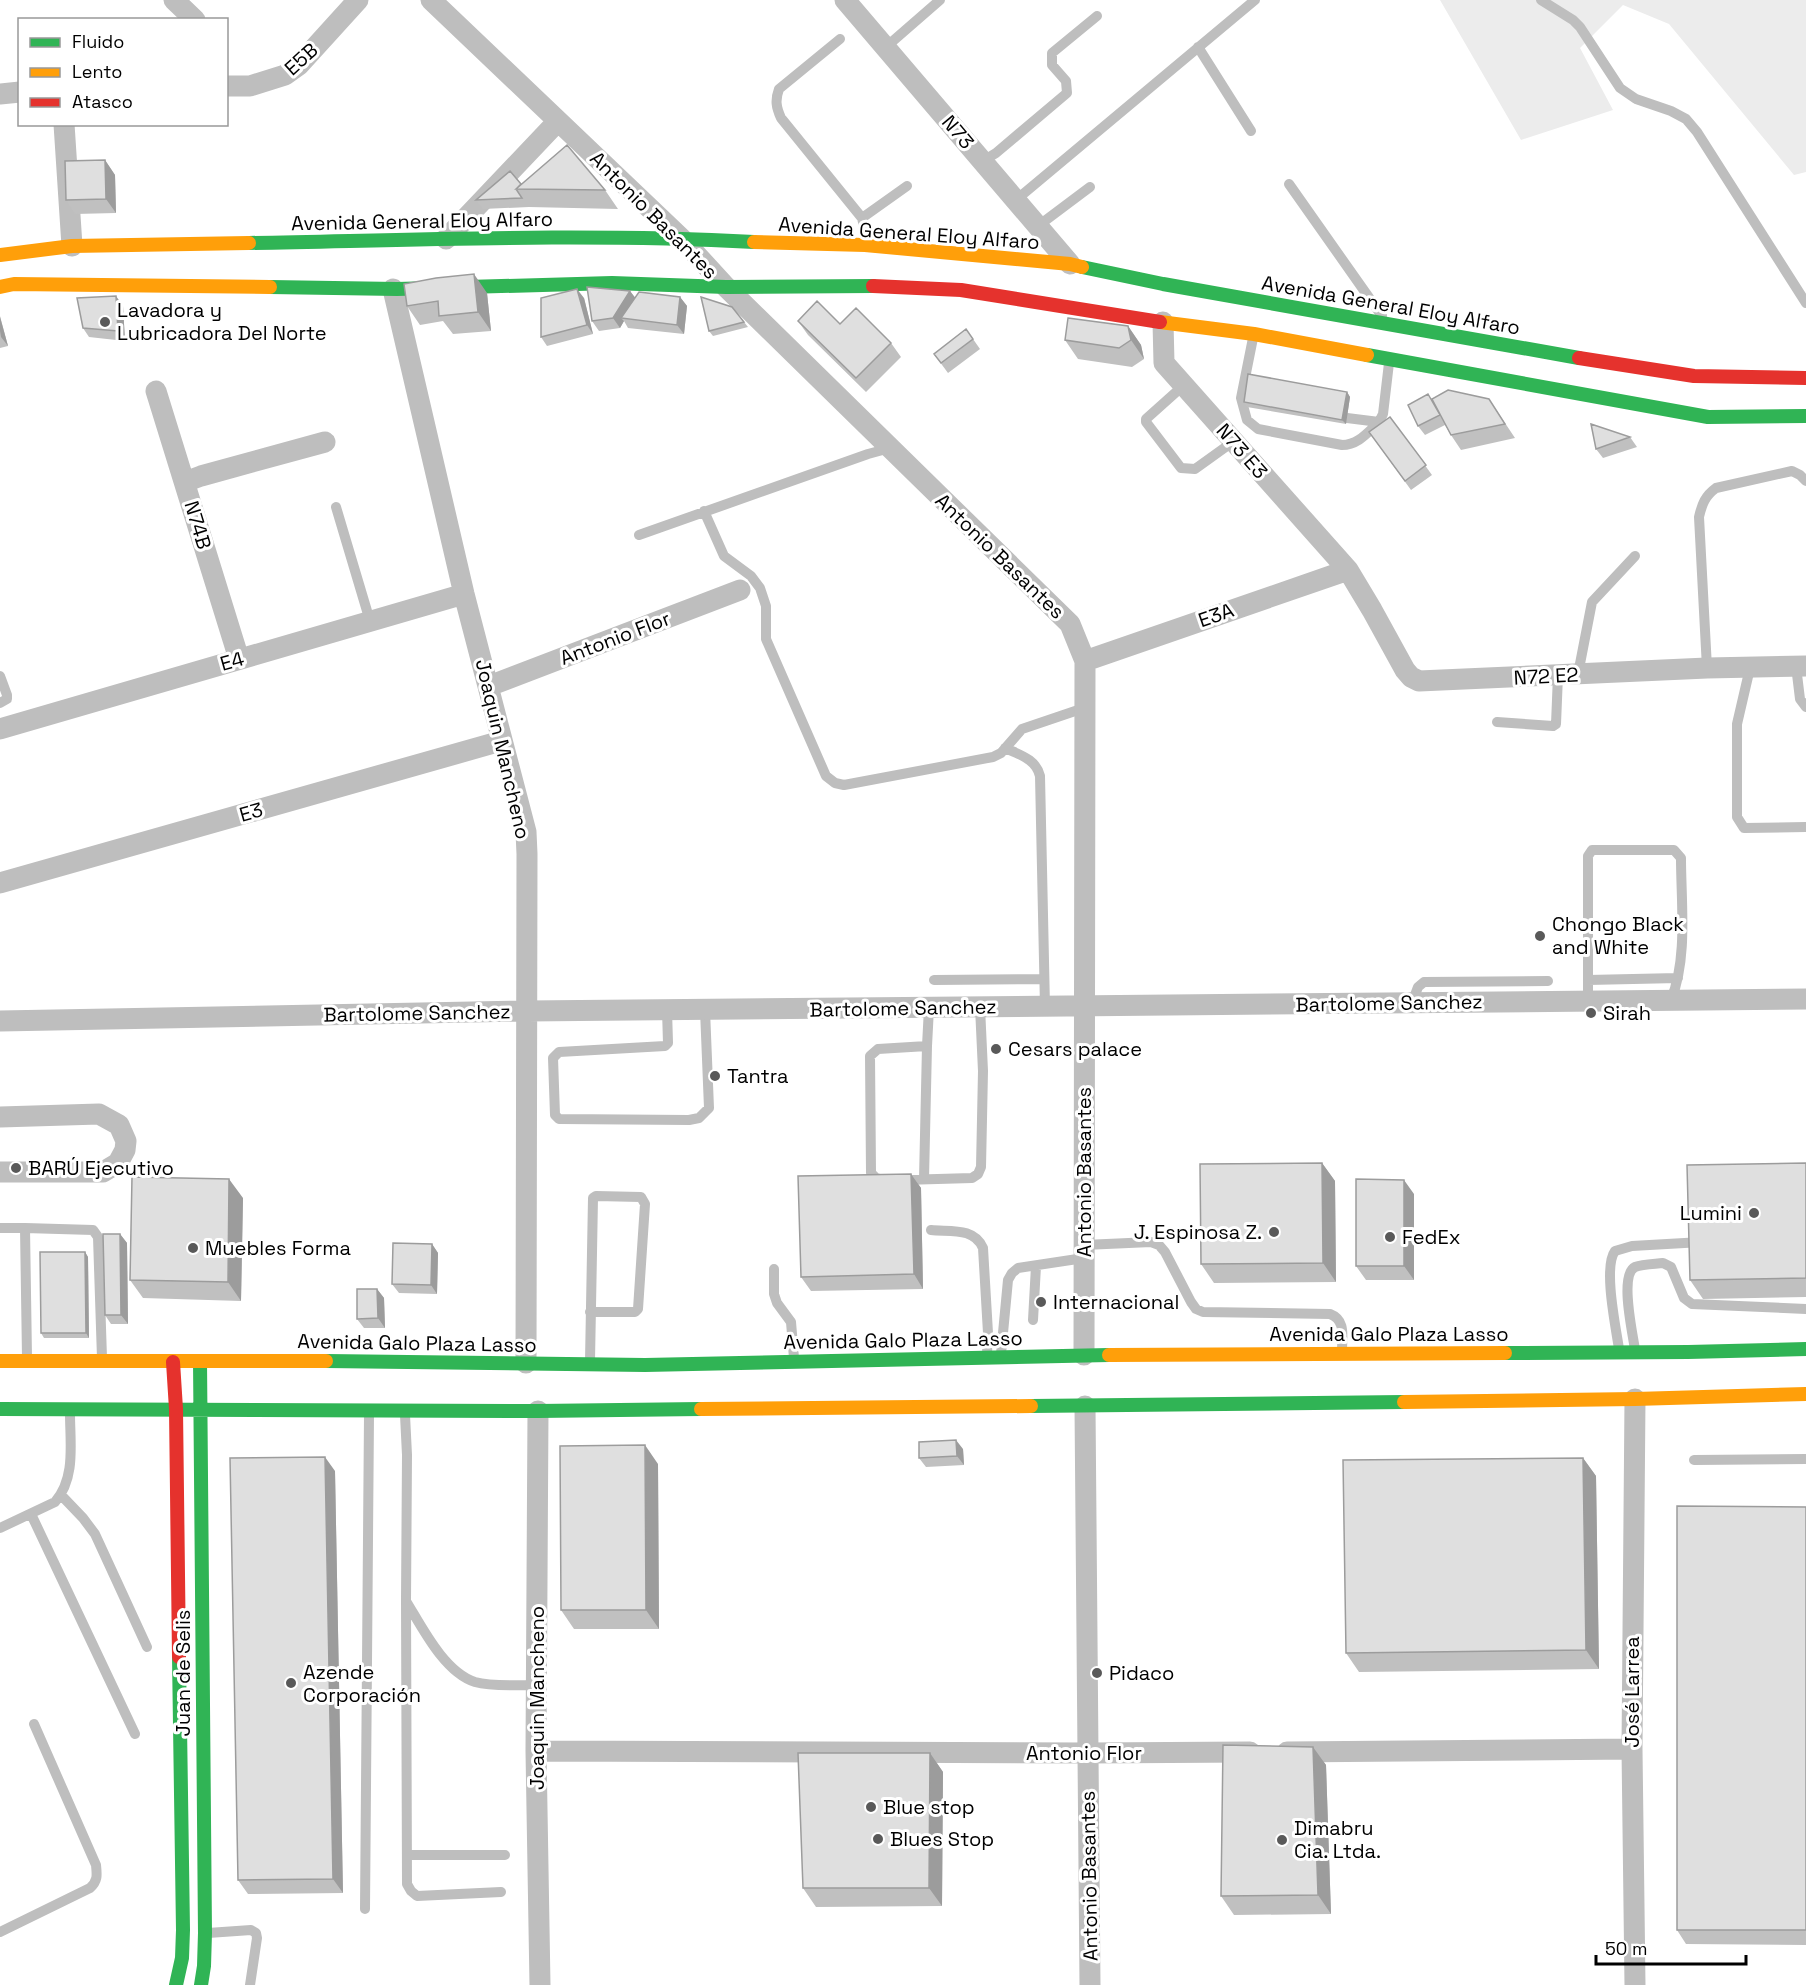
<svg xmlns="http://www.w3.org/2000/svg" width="1806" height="1985" font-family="'Space Grotesk',sans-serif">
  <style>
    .green { fill: #ececec }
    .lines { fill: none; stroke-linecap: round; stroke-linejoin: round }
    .lane { stroke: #bebebe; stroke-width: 10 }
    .street { stroke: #bebebe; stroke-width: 21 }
    .fast { stroke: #30b455; stroke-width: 14 }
    .slow { stroke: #ff9f0a; stroke-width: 14 }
    .jam { stroke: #e5322d; stroke-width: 14 }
    .wall { fill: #c0c0c0 }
    .shaded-wall { fill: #9c9c9c }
    .building { fill: #dfdfdf; stroke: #9c9c9c; stroke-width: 1.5 }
    .poi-dot { fill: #595959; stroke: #fff; stroke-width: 2 }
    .labels { text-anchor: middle; stroke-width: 6; stroke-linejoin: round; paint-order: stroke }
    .street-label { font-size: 20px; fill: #000; stroke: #fff }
    .poi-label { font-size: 20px; fill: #000; stroke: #fff; text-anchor: start }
  </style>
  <rect width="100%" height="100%" fill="#fff"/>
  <path class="green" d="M1440 0H1806V172L1794 175 1669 24 1623 5 1580 48 1613 110 1521 140Z"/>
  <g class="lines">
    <path class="lane" d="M1541 0 1573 20 1580 27 1620 88 1636 99 1671 111 1686 119 1697 132 1806 303
      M840 39 779 89C775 100 776 107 781 118L862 218 866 234 865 242
      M886 47 940 0
      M1198 47 1251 131
      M983 161 996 153 1067 93 1066 81 1052 65V53L1097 16
      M1289 184 1382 316
      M1016 200 1255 0
      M862 218 907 186
      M1038 226 1090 187
      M1184 385 1146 419V422L1181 468 1195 469 1234 441
      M1241 398 1247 420 1258 429 1342 445C1358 445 1367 433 1379 422
      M1247 399 1241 398 1253 338
      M1347 418 1379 422 1383 414 1389 363
      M336 507 370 621
      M704 511 724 556 751 576 760 588 766 606V639L826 776 835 783 844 785 993 757 1001 753 1022 729 1084 708
      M639 535 868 454 890 448
      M1796 666 1800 699 1806 707
      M1707 668 1699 517C1702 504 1705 496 1716 488L1792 471 1800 475 1806 481
      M1750 668 1737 724V817L1744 828 1806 827
      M1578 674 1592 602 1635 556
      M0 676 7 695V699L0 703
      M1497 722 1553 726 1556 724 1558 675
      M1005 748C1020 755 1036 759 1040 776L1045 1007
      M934 980 1044 979
      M1588 980 1678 978
      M1588 1001V856L1592 850H1674L1681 858C1681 903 1688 958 1671 1000
      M1412 1003 1418 987 1424 982 1548 981
      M667 1010 668 1043 665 1046 559 1052 553 1058 555 1115 559 1119 689 1120 699 1118 709 1108 705 1010
      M924 1179 927 1046
      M884 1180 876 1178 871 1173 870 1056 878 1049 927 1046 929 1008
      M903 1180 972 1178 978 1174 981 1167 983 1071 980 1007
      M0 1228H25
      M931 1230C950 1232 974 1227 983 1248L988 1333 987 1354
      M1084 1245 1151 1242 1159 1245 1165 1252 1191 1302 1196 1309 1203 1312 1330 1314C1346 1320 1342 1336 1342 1351
      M774 1269V1294L777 1303 791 1322 794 1358
      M590 1312H635L638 1309 645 1204 641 1197 596 1196 593 1198 590 1361
      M1033 1320 1036 1266
      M1619 1349C1616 1328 1603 1267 1615 1251L1632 1246 1702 1242
      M1635 1350C1633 1334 1619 1275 1635 1267 1643 1264 1655 1264 1663 1263L1671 1267 1684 1298 1692 1304 1806 1309
      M1001 1354 1008 1280 1012 1273 1018 1268 1084 1258
      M27 1357 25 1228 93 1230 98 1237 102 1358
      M405 1415 407 1455 406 1601 407 1884 411 1891 417 1896 501 1892
      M1694 1460 1806 1459
      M61 1495 83 1518 95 1534 147 1647
      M31 1514 135 1734
      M0 1528 55 1502C76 1478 70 1443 70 1414
      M406 1601C422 1627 444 1672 475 1682 493 1687 519 1685 537 1685
      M407 1855H505
      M365 1909 369 1415
      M0 1932 90 1888C98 1881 97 1875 96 1865L34 1724
      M208 1933 251 1930 256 1933 257 1938 250 1985"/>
    <path class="street" d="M174 0 195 20
      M431 0 681 238 726 287 1070 624 1085 661 1084 1355
      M845 0 1070 264
      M226 86H250L285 75 299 65 358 0
      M0 94 20 92
      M64 124 72 246
      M446 239 558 121
      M393 289 464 594 526 832 527 854 526 1363
      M1163 322 1164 363 1348 570 1372 610 1405 670 1411 677 1419 681 1707 668 1806 666
      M156 391 239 659
      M185 482 201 476 325 442
      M1085 661 1348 570
      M489 686 740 590
      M0 729 464 594
      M0 883 501 741
      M0 1021 527 1011 1806 999
      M0 1117 99 1114 119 1125 126 1141 125 1150 118 1163 103 1172H0
      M1635 1399 1632 1749 1635 1985
      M1085 1406 1090 1985
      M538 1411 536 1751 540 1985
      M536 1751 1088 1753 1250 1752
      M1287 1752 1632 1749"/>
    <path class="fast" d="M249 243C417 240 586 233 754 242
      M1082 267 1163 284 1579 358
      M270 287 397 289 612 283 726 287 873 286
      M1367 355 1708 417 1806 416
      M1505 1353 1688 1352 1806 1349
      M200 1361 205 1933 204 1966 201 1985
      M326 1361 645 1365 1109 1355
      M1031 1406 1404 1402
      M0 1409 538 1411 701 1409
      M176 1985 182 1958 183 1930 179 1657"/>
    <path class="slow" d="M754 242 865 245 1070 264 1082 267
      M0 255 72 246 249 243
      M0 287 14 284 270 287
      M1160 322 1254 334 1367 355
      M1109 1355 1505 1353
      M0 1361H326
      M1404 1402 1635 1399 1806 1394
      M701 1409 1031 1406"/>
    <path class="jam" d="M873 286 961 290 1160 322
      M1579 358 1694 376 1806 378
      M173 1362 176 1409 179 1657"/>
  </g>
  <path class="wall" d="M105 160 115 175 116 213 75 214 66 200Z
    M521 184 605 190 618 209 529 207 483 209 476 200Z
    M404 284 487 293 491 331 453 334 443 321 420 325 407 306Z
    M630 291 635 298 680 297 687 306 684 334 628 328 624 321 620 328 599 331 592 321Z
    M584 298 593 334 547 346 541 337Z
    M123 306 125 341 89 337 83 328Z
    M732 307 748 327 713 336 709 331Z
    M0 316 8 346 0 348Z
    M798 321 840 324 891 343 901 357 866 392 808 335Z
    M1128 326 1141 345 1144 359 1132 367 1078 359 1065 340Z
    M966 329 980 349 948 373 934 354Z
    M1347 392 1350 397 1346 424 1247 407 1244 402Z
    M1432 399H1489L1515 438 1461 450 1451 435 1445 425 1425 435 1418 426Z
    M1390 417 1432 475 1411 490 1369 432Z
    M1630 437 1637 447 1603 458 1596 449Z
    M1322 1163 1335 1181 1336 1282 1214 1283 1201 1264Z
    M1806 1163V1297L1703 1299 1690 1280Z
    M911 1174 921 1188 923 1289 811 1291 801 1277Z
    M1414 1194V1280H1366L1356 1266Z
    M243 1198 241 1301 143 1298 130 1280Z
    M120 1234 127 1243 128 1324H111L105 1315Z
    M432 1244 438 1253 437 1294 399 1293 392 1284Z
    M85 1252 88 1257 89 1338H44L41 1333Z
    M377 1289 384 1298 385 1328H364L357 1319Z
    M963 1449 964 1465 926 1467 919 1458Z
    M1583 1458 1596 1476 1599 1669 1359 1672 1346 1653Z
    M658 1464 659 1629H574L561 1610Z
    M335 1471 343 1893 248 1894 238 1880Z
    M1806 1507V1945L1686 1944 1677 1930Z
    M1313 1747 1326 1765 1331 1914 1234 1915 1221 1896Z
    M930 1753 943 1772 942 1906 816 1907 803 1888Z"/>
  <path class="shaded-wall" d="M105 160 115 175 116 213 106 199Z
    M474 274 487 293 491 331 478 312Z
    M577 289 584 298 593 334 587 325Z
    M630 291 637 300 621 318 624 321 620 328 613 318Z
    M116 296 123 306 125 341 118 331Z
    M680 297 687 306 684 334 677 325Z
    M0 316V317L8 346 1 337 0 331Z
    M1128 326 1141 345 1144 359 1131 340Z
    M1347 392 1350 397 1346 424 1342 420Z
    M1322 1163 1335 1181 1336 1282 1323 1263Z
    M911 1174 921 1188 923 1289 914 1274Z
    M229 1179 243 1198 241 1301 228 1282Z
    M1404 1180 1414 1194V1280L1404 1266Z
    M120 1234 127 1243 128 1324 121 1315Z
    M432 1244 438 1253 437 1294 431 1285Z
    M85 1252 88 1257 89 1338 86 1333Z
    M377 1289 384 1298 385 1328 378 1318Z
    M956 1440 963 1449 964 1465 957 1456Z
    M645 1445 658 1464 659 1629 646 1610Z
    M325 1457 335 1471 343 1893 333 1879Z
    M1583 1458 1596 1476 1599 1669 1586 1650Z
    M1313 1747 1326 1765 1331 1914 1318 1895Z
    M930 1753 943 1772 942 1906 929 1888Z"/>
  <path class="building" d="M567 145 605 190 516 189Z
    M105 160 106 199 66 200 65 161Z
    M510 171 521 184 516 189 522 198 476 200Z
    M474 274 478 312 439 316 438 301 407 306 404 284 436 278Z
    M587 287 630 291 613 318 592 321Z
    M577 289 587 325 541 337V298Z
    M639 292 680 297 677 325 621 318Z
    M116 296 118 331 83 328 77 298Z
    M701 297 732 307 744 322 709 331Z
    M817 301 840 324 856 308 891 343 856 378 798 321Z
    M1068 318 1128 326 1131 340 1119 348 1065 340Z
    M966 329 973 339 941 363 934 354Z
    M1248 374 1347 392 1342 420 1244 402Z
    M1448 390 1489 399 1505 424 1451 435 1432 399Z
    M1428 394 1440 415 1418 426 1408 405Z
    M1390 417 1426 465 1405 481 1369 432Z
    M1591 424 1630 437 1596 449Z
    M1322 1163 1323 1263 1201 1264 1200 1164Z
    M1806 1163V1278L1690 1280 1687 1165Z
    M911 1174 914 1274 801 1277 798 1176Z
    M132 1177 229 1179 228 1282 130 1280Z
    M1356 1179 1404 1180V1266H1356Z
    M103 1234H120L121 1315H105Z
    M393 1243 432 1244 431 1285 392 1284Z
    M40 1252H85L86 1333H41Z
    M357 1289H377L378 1318 357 1319Z
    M956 1440 957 1456 919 1458V1442Z
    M645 1445 646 1610H561L560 1446Z
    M325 1457 333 1879 238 1880 230 1458Z
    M1583 1458 1586 1650 1346 1653 1343 1460Z
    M1677 1506 1806 1507V1930H1677Z
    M1223 1745 1313 1747 1318 1895 1221 1896Z
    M798 1753H930L929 1888H803Z"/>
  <g class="poi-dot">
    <circle cx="105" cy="322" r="6"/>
    <circle cx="1540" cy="936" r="6"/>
    <circle cx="1591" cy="1013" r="6"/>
    <circle cx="996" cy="1049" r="6"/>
    <circle cx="715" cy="1076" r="6"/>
    <circle cx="16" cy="1168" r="6"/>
    <circle cx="1754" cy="1213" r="6"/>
    <circle cx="1274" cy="1232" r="6"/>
    <circle cx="1390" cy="1237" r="6"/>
    <circle cx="193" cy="1248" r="6"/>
    <circle cx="1041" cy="1302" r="6"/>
    <circle cx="1097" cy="1673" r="6"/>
    <circle cx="291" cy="1683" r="6"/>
    <circle cx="871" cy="1807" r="6"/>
    <circle cx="878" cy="1839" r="6"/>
    <circle cx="1282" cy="1840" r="6"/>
  </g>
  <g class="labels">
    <g class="street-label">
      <text transform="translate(301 59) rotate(-42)" y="7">E5B</text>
      <text transform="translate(958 132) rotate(50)" y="7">N73</text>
      <text transform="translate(654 215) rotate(45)" y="7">Antonio Basantes</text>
      <text transform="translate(422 221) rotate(-1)" y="7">Avenida General Eloy Alfaro</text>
      <text transform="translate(909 233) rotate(4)" y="7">Avenida General Eloy Alfaro</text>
      <text transform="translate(1391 305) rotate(10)" y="7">Avenida General Eloy Alfaro</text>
      <text transform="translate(1242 451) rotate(49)" y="7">N73 E3</text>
      <text transform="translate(198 525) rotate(73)" y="7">N74B</text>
      <text transform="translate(1000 556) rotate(44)" y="7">Antonio Basantes</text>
      <text transform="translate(1216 615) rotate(-19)" y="7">E3A</text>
      <text transform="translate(615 638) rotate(-21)" y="7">Antonio Flor</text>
      <text transform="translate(232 661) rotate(-16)" y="7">E4</text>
      <text transform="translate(1546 676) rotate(-3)" y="7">N72 E2</text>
      <text transform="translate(503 749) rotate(77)" y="7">Joaquin Mancheno</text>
      <text transform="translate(251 812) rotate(-16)" y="7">E3</text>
      <text transform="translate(1389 1003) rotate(-1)" y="7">Bartolome Sanchez</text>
      <text transform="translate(903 1008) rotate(-1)" y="7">Bartolome Sanchez</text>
      <text transform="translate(417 1013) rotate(-1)" y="7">Bartolome Sanchez</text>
      <text transform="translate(1084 1172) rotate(-90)" y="7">Antonio Basantes</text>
      <text x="1389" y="1341">Avenida Galo Plaza Lasso</text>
      <text transform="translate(903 1340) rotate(-1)" y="7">Avenida Galo Plaza Lasso</text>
      <text transform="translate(417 1343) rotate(1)" y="7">Avenida Galo Plaza Lasso</text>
      <text transform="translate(183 1673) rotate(-90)" y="7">Juan de Selis</text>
      <text transform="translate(1632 1692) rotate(-90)" y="7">José Larrea</text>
      <text transform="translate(537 1698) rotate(-90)" y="7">Joaquin Mancheno</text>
      <text x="1084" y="1760">Antonio Flor</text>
      <text transform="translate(1089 1876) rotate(-91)" y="7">Antonio Basantes</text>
    </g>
    <g class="poi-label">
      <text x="117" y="317">Lavadora y<tspan x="117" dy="23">Lubricadora Del Norte</tspan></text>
      <text x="1552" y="931">Chongo Black<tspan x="1552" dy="23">and White</tspan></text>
      <text x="1603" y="1020">Sirah</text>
      <text x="1008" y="1056">Cesars palace</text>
      <text x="727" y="1083">Tantra</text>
      <text x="28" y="1175">BARÚ Ejecutivo</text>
      <text x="1742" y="1220" text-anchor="end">Lumini</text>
      <text x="1262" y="1239" text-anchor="end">J. Espinosa Z.</text>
      <text x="1402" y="1244">FedEx</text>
      <text x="205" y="1255">Muebles Forma</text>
      <text x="1053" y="1309">Internacional</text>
      <text x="303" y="1679">Azende<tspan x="303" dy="23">Corporación</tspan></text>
      <text x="1109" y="1680">Pidaco</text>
      <text x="883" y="1814">Blue stop</text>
      <text x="1294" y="1835">Dimabru<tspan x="1294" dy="23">Cia. Ltda.</tspan></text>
      <text x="890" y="1846">Blues Stop</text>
    </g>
  </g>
  <rect x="18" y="18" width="210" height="108" fill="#ffffff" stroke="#999999" stroke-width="1.5"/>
  <rect x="30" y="38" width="30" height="9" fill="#30b455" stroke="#999999" stroke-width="1.5"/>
  <text x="72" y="48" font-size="18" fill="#000000">Fluido</text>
  <rect x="30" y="68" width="30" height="9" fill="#ff9f0a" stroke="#999999" stroke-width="1.5"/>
  <text x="72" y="78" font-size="18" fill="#000000">Lento</text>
  <rect x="30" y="98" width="30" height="9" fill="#e5322d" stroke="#999999" stroke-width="1.5"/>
  <text x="72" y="108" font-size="18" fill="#000000">Atasco</text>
  <path d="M1596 1955v9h150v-9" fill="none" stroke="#000000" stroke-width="3"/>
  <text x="1605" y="1955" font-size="18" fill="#000000" stroke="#ffffff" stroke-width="4.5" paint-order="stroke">50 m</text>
</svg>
